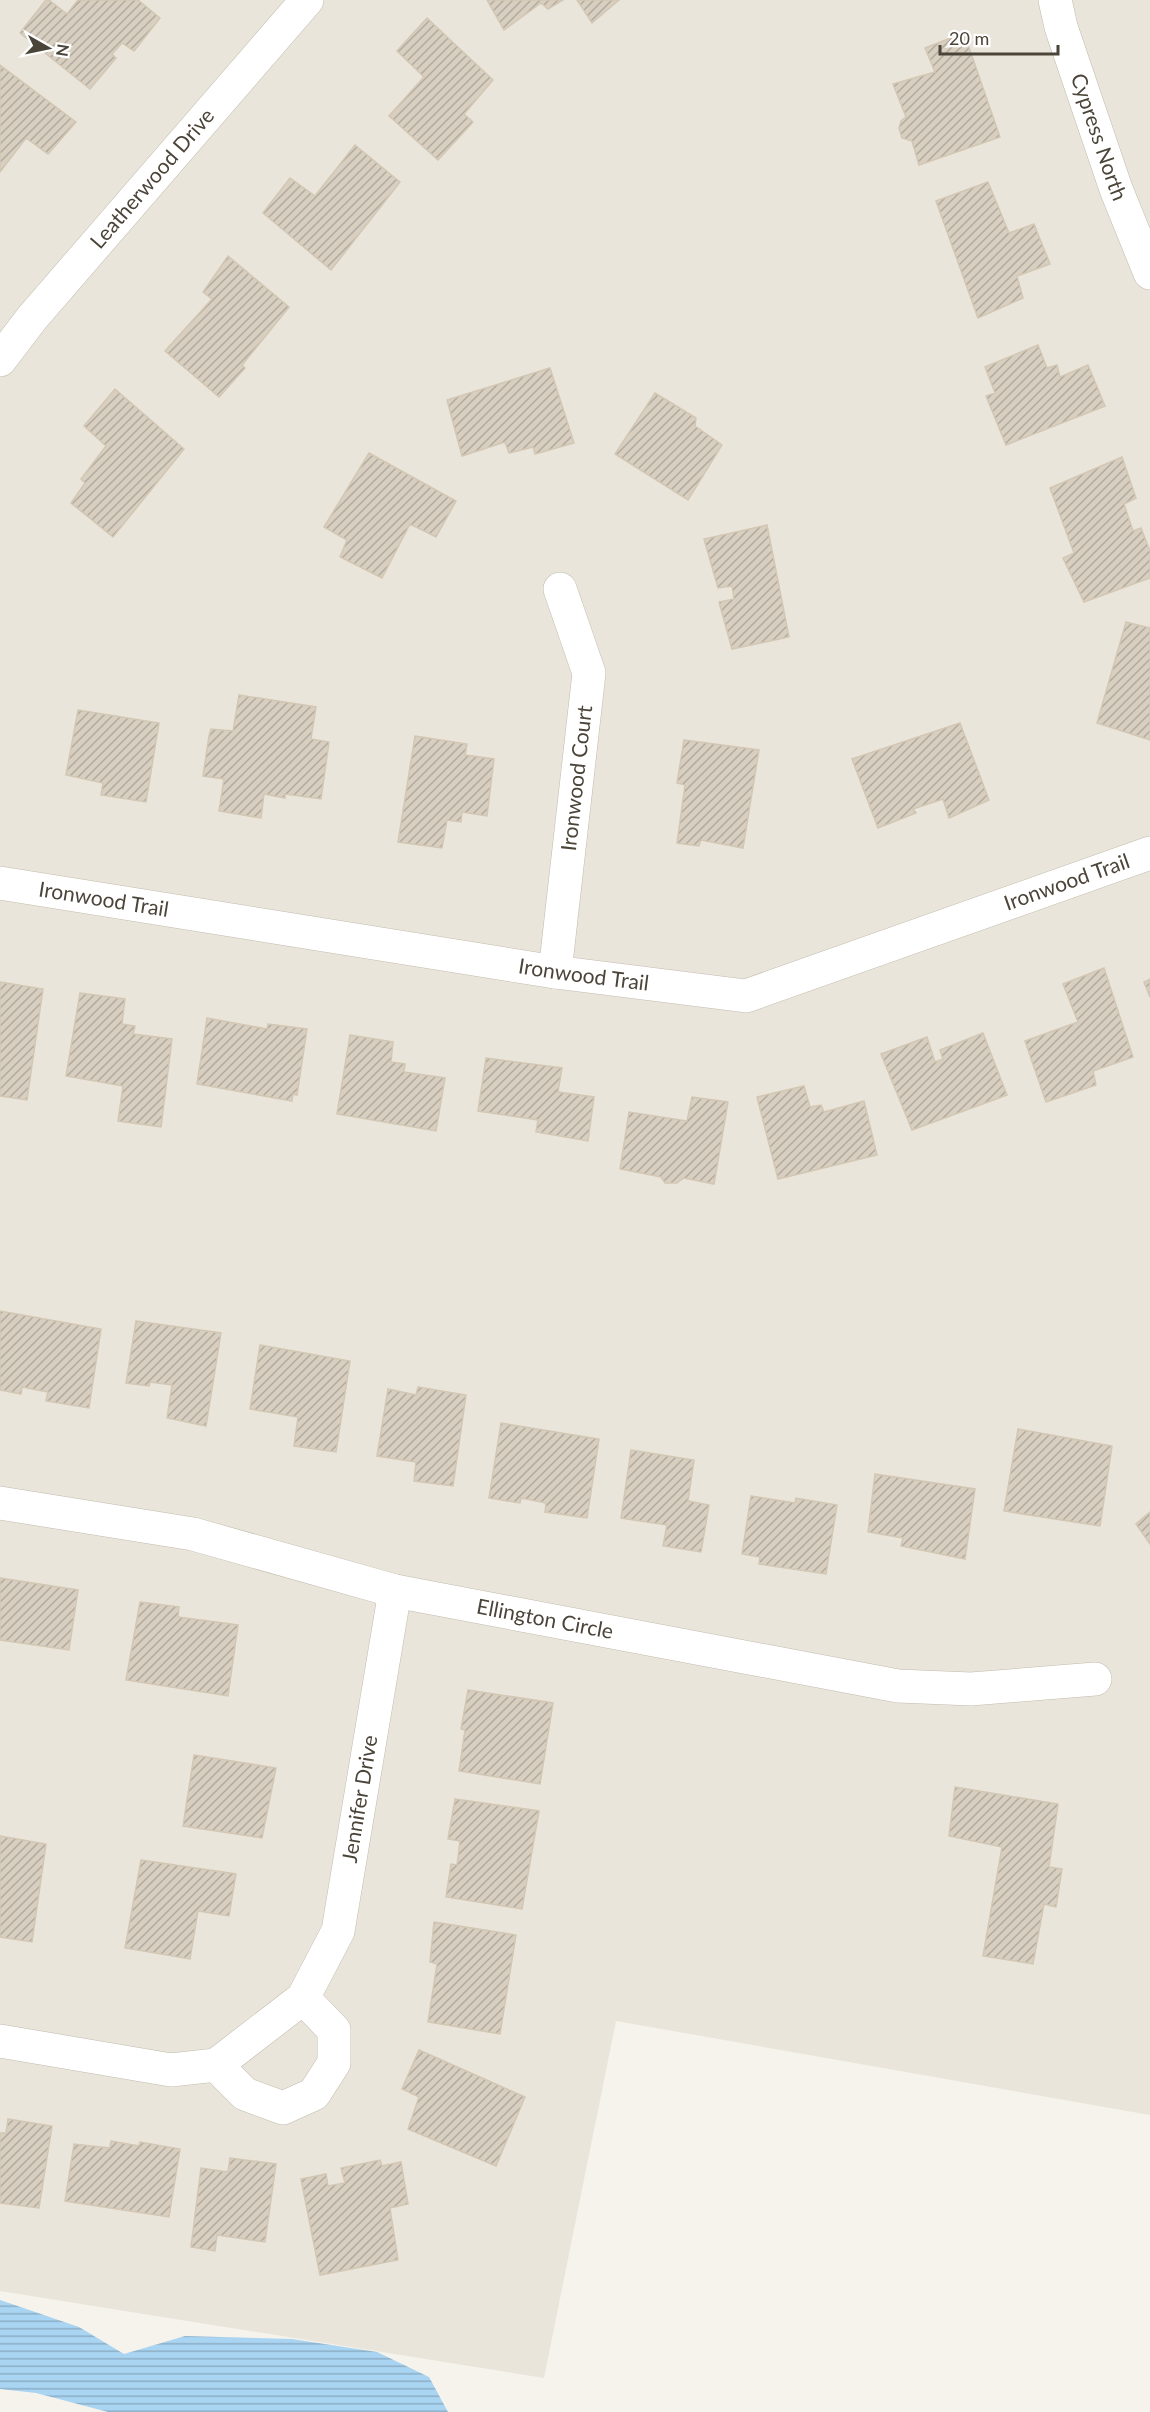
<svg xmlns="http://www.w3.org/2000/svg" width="1150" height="2412" font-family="Lato,sans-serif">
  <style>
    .residential { fill: #eae5da }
    .water { fill: url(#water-rules) }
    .building { fill: url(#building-hatch); stroke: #d3c7b4; stroke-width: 1.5 }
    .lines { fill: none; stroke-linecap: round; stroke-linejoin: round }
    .minor-casing { stroke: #c2bbae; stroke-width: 34 }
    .minor { stroke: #fff; stroke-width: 33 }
    .labels { text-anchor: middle; stroke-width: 4.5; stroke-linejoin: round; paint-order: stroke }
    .street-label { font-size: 21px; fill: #4b4439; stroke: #fff }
  </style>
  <defs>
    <pattern id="water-rules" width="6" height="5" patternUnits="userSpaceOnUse" patternTransform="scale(1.5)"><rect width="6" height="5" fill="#a9d4f2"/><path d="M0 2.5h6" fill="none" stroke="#8caec5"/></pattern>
    <pattern id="building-hatch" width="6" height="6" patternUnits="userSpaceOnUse" patternTransform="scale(1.5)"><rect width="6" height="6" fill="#d8cfc1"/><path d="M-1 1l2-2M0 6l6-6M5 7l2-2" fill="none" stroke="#b1aa9e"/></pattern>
  </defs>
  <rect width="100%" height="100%" fill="#f6f3ec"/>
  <path class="residential" d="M0 0H1150V2115L616 2021 544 2378 0 2291Z"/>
  <path class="water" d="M0 2300 79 2327 124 2354 185 2336 292 2339 377 2352 429 2377 448 2412H108L36 2393 0 2389Z"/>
  <path class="building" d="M46 0H49L67 14 78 0H138L160 18 134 51 122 43 112 54 116 58 90 89 20 33Z
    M487 0H563L548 9 541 3 504 30Z
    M577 0H619L592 23Z
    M427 18 493 80 464 114 473 122 438 160 389 116 424 77 397 51Z
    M964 33 1000 137 919 165 912 141 902 138 899 128 901 121 906 117 893 84 935 72 925 48Z
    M0 65 76 122 48 154 26 138 0 172Z
    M355 145 400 182 331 270 263 213 290 178 315 196Z
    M988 182 1009 233 1034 224 1050 264 1017 276 1023 298 978 318 936 201Z
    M228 256 289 307 242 365 245 368 219 397 165 351 212 299 203 292Z
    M1038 345 1047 368 1057 365 1060 377 1088 365 1105 406 1006 445 986 396 995 393 985 367Z
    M550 368 574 443 535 454 533 447 509 453 505 442 462 456 447 400Z
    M115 389 184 449 113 537 71 503 85 483 81 479 106 446 84 426Z
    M655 393 696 418 695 426 722 445 688 500 615 454Z
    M369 453 456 501 436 537 410 524 382 578 340 557 347 540 324 527Z
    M1122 457 1136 498 1124 504 1133 531 1141 528 1150 551V578L1084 602 1063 558 1074 553 1050 488Z
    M767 525 789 637 732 649 719 602 734 599 732 586 718 588 704 539Z
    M1126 622 1150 628V740L1097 723Z
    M239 695 316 707 311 739 329 742 321 799 285 794V798L264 794 261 818 219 811 224 779 203 776 209 736 211 729 233 731Z
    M78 710 159 723 146 802 101 795 103 783 66 775Z
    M960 723 989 800 949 818 943 799 913 809 916 813 878 828 852 759Z
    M415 736 467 744 465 755 494 759 487 816 462 812 461 822 447 820 442 848 398 842Z
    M684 740 759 750 743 848 701 840 699 846 677 843 685 785 677 783Z
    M1104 968 1133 1057 1093 1071 1096 1085 1046 1102 1025 1041 1078 1022 1063 984Z
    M1150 979V997L1144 982Z
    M0 982 43 989 27 1100 0 1096Z
    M80 993 125 999 122 1024 135 1026 133 1034 172 1039 161 1127 118 1121 123 1086 66 1076Z
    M207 1018 267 1029 268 1024 307 1029 297 1095 293 1094 292 1101 197 1084Z
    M983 1033 1007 1095 912 1130 881 1054 927 1037 935 1062 943 1059 940 1050Z
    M350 1035 393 1042 391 1062 405 1064 404 1072 445 1078 436 1131 337 1114Z
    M486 1058 562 1068 558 1092 594 1097 588 1141 536 1132 538 1120 478 1111Z
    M804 1086 810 1107 821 1105 824 1112 864 1101 877 1155 778 1179 757 1097Z
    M692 1097 728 1102 714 1184 684 1178 677 1183H665L661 1177 620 1169 629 1112 687 1121Z
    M0 1311 101 1329 89 1408 46 1401 48 1392 22 1387 21 1394 0 1390Z
    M136 1321 221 1333 206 1426 167 1418 172 1385 150 1382 149 1386 126 1383Z
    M260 1345 350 1361 336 1452 294 1446 298 1417 250 1409Z
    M418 1387 466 1395 453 1486 414 1481 416 1462 377 1456 388 1389 416 1395Z
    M501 1423 599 1439 587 1518 545 1512 546 1503 521 1498 520 1503 489 1498Z
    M1018 1429 1112 1446 1100 1526 1004 1511Z
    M631 1450 694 1460 688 1501 709 1505 701 1552 663 1546 667 1525 621 1518Z
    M875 1474 975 1489 965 1559 901 1546 903 1538 868 1532Z
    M751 1496 795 1503 796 1498 837 1505 826 1574 759 1564 760 1557 742 1554Z
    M1150 1512V1544L1136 1524Z
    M0 1578 78 1590 69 1650 0 1640Z
    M140 1602 179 1607 178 1617 238 1625 228 1696 126 1680Z
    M468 1690 553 1703 540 1784 459 1771 465 1730 461 1729Z
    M194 1755 276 1768 262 1838 183 1826Z
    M955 1787 1058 1804 1049 1867 1062 1869 1056 1907 1044 1904 1033 1964 983 1956 1002 1847 949 1836Z
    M455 1799 539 1811 522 1909 446 1897 451 1864 457 1865 460 1841 448 1839Z
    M0 1836 46 1844 32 1942 0 1937Z
    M141 1860 236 1874 229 1916 198 1911 190 1959 125 1948Z
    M434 1922 516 1935 500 2034 428 2022 437 1964 430 1962Z
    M419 2050 525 2097 496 2166 408 2129 419 2097 402 2089Z
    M8 2119 52 2126 39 2208 0 2203V2133H6Z
    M111 2141 139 2146 140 2142 180 2149 169 2217 65 2201 74 2144 110 2148Z
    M230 2158 276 2164 265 2242 217 2235 215 2251 191 2247 201 2168 228 2172Z
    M380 2160 382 2166 401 2162 408 2204 390 2208 398 2260 320 2275 301 2179 326 2174 328 2186 345 2183 341 2168Z"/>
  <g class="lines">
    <defs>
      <g id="minor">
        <path id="s1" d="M1055 0 1061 27 1116 189 1150 273"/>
        <path id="s2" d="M0 360 32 318 307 0"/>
        <path id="s3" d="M0 883 555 972 746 996 1150 853"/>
        <path id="s4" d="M555 972 589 673 560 589"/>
        <path id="s5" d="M0 1503 193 1534 395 1591 898 1686 971 1689 1095 1679"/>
        <path id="s6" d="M0 2041 171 2070 216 2065 303 1998 338 1931 395 1591"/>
        <path d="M216 2065 245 2094 283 2108 314 2094 334 2063V2030L303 1998"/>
      </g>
    </defs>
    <use href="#minor" class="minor-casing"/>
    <use href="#minor" class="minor"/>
  </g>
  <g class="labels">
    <g class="street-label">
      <text dy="7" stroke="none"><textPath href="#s1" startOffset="144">Cypress North</textPath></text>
      <text dy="7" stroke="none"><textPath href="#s2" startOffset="237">Leatherwood Drive</textPath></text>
      <text dy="7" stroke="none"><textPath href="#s4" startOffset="195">Ironwood Court</textPath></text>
      <text dy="7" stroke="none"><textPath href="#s3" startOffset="1095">Ironwood Trail</textPath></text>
      <text dy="7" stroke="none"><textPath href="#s3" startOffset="105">Ironwood Trail</textPath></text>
      <text dy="7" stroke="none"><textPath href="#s3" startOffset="591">Ironwood Trail</textPath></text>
      <text dy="7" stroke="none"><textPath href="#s5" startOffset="558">Ellington Circle</textPath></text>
      <text dy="7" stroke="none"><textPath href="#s6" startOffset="538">Jennifer Drive</textPath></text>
    </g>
  </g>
  <g transform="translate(48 48) rotate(99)" stroke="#ffffff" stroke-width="4.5" paint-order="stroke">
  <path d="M0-4.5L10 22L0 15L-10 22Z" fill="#4b4439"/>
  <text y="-9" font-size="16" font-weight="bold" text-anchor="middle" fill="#4b4439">N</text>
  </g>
  <path d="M940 45v9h118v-9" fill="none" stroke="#4b4439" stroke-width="3"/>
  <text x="949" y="45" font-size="18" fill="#4b4439" stroke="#ffffff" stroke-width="4.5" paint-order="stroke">20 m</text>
</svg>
